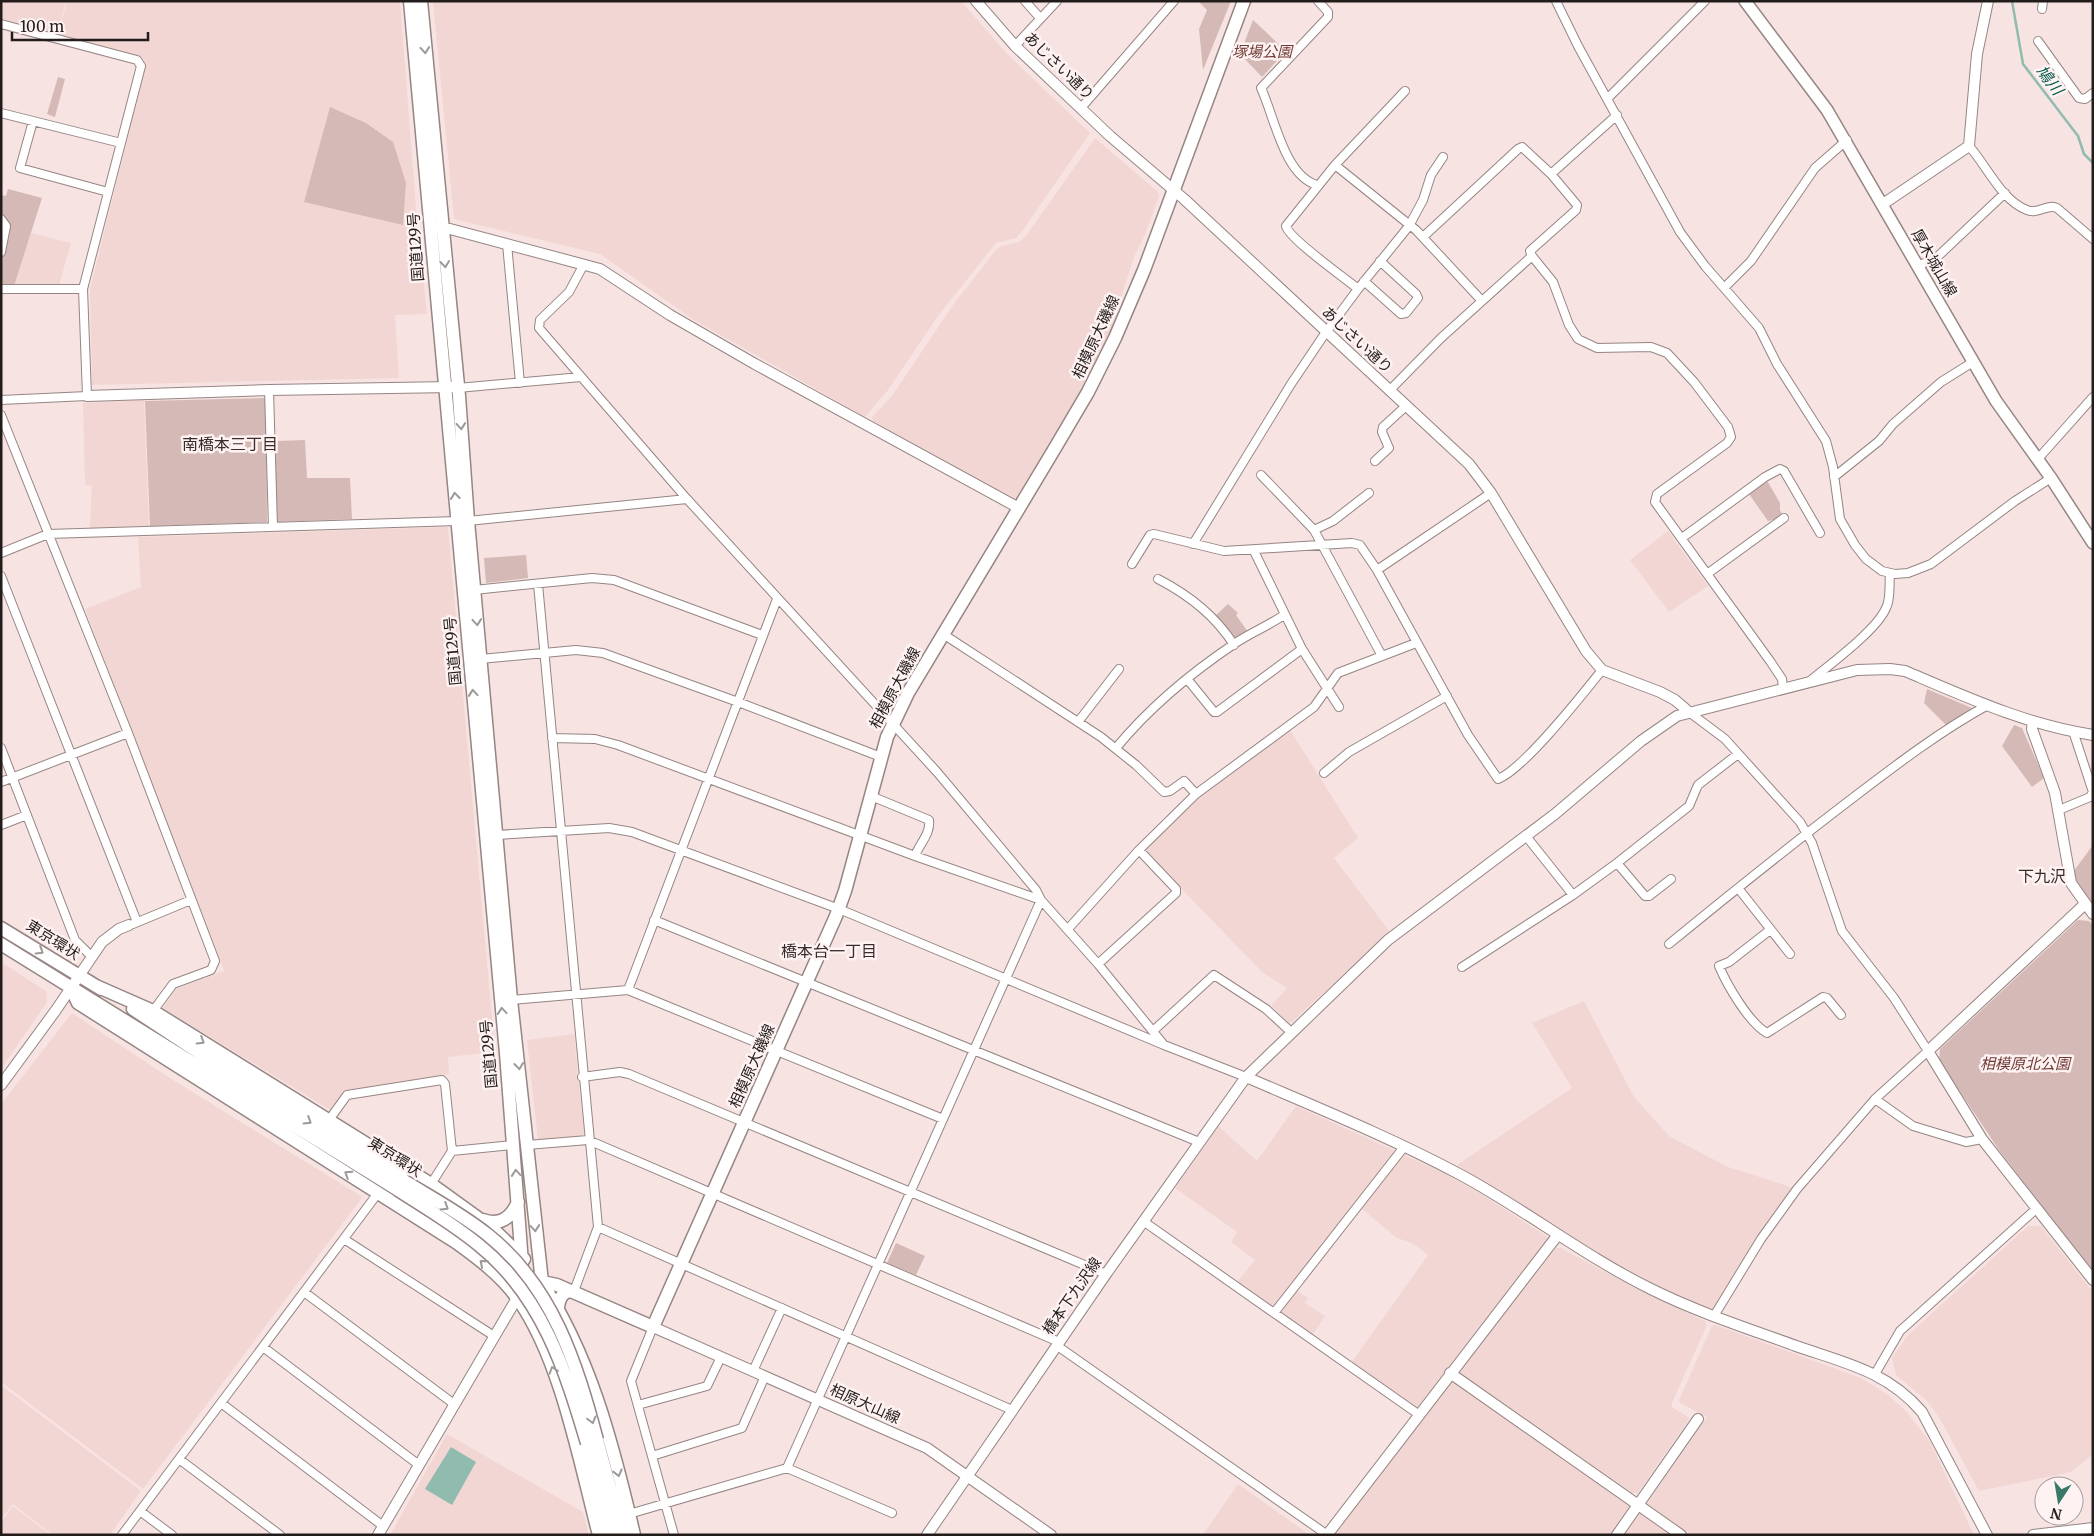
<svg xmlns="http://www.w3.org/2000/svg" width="2094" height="1536" font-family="Merriweather,'Noto Sans JP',serif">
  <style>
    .built { fill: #f2d6d3 }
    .green { fill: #d4b9b6 }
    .water { fill: #91bbae }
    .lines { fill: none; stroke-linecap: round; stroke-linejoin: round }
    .stream { stroke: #91bbae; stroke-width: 2.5 }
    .minor-casing { stroke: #958583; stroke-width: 10 }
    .tertiary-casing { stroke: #958583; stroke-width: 12 }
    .secondary-casing { stroke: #958583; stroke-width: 14 }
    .primary-casing { stroke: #958583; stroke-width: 15 }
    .trunk-casing { stroke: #958583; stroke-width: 15 }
    .minor { stroke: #fff; stroke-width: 8 }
    .tertiary { stroke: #fff; stroke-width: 10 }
    .secondary { stroke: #fff; stroke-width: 11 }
    .primary { stroke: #fff; stroke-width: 12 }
    .trunk { stroke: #fff; stroke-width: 12 }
    .trunk-bridge-casing { stroke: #958583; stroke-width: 15; stroke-linecap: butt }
    .trunk-bridge { stroke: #fff; stroke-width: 12 }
    .oneway { stroke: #9c9998 }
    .labels { text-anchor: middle; stroke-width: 5; stroke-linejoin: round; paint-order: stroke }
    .park-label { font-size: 15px; font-style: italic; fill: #703a36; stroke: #fef3f2 }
    .street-label { font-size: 15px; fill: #221c1b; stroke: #fef3f2 }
    .water-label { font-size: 16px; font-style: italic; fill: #045a4a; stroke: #fef3f2 }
    .neighbourhood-label { font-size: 16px; fill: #3a2c2a; stroke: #fef3f2 }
  </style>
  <rect width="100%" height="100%" fill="#f7e4e2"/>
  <path class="built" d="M1 1H66L57 35 1 20Z
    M67 1H400L416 208 427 314 395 315 399 378 92 385 90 289 146 64 142 57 58 35Z
    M433 1H961L1008 55 1090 133 1023 230 1016 238 996 243 938 316 888 390 865 417 694 320 600 254 454 219Z
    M1095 138 1158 192 1159 196 1145 235 1134 257 1107 342 1062 425 1017 499 903 439 873 421 872 417 892 396 953 305 995 251 1002 246 1019 242 1026 236Z
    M31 233 71 243 59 285 14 284Z
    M144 400 149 526 90 528 92 486 85 485 83 403Z
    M448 527 495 1052 448 1057 449 1074 343 1091 330 1110 163 1008 176 989 224 971 85 609 141 587 138 537Z
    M1668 531 1708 586 1669 612 1630 560Z
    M1290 730 1358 838 1334 858 1390 932 1292 1022 1288 1023 1271 1006 1287 988 1262 972 1143 849 1198 795Z
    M1 962 46 991 47 1002 1 1069Z
    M1584 1001 1634 1097 1669 1136 1728 1167 1797 1189 1714 1316 1609 1260 1457 1165 1572 1088 1532 1023Z
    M72 1013 173 1080 361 1196V1199L143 1489 1 1382V1104Z
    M574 1034 584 1134 582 1136 538 1140 527 1040Z
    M1296 1106 1444 1173 1483 1195 1549 1238 1416 1409 1351 1363 1428 1255 1412 1243 1397 1238 1357 1205 1292 1287 1308 1298 1305 1303 1325 1316 1312 1336 1237 1282 1255 1260 1231 1242 1237 1232 1175 1188 1218 1126 1257 1161Z
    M2028 1226H2041L2093 1292V1454L2071 1472 1979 1491 1940 1419 1927 1401 1896 1375 1892 1358 1907 1336Z
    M1556 1248H1561L1633 1287 1705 1321 1707 1325 1672 1403V1407L1690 1418 1638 1493H1632L1460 1375V1369Z
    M1715 1325 1861 1378 1888 1395 1907 1412 1930 1442 1974 1535H1337L1334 1533 1451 1383H1455L1640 1513 1707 1417 1680 1403 1679 1400 1712 1326Z
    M1 1385 141 1491 110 1535H53L13 1504 1 1519Z
    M447 1434 583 1512 589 1535H390Z
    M1238 1484 1310 1535H1203Z
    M13 1506 51 1535H1V1522Z"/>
  <path class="green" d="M1198 1H1231L1203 70 1199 29 1207 10Z
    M1253 20 1286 51 1262 77 1240 54Z
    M58 77 65 79 55 117 47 114Z
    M330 107 366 123 393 142 406 183 403 225 304 202Z
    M8 189 42 198 14 286H1V265L8 221 1 215V195L6 196Z
    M264 398 266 400 267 522 150 526 145 401Z
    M305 440 307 478H350L352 519 277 522 275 441Z
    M1765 477 1780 503V510L1784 518 1768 521 1749 494Z
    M526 555 528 578 486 583 484 558Z
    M1228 604 1238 613 1236 615 1248 632 1237 638 1233 637 1215 616Z
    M1927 689 1972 708 1946 725 1924 703Z
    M2014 725 2022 728 2044 778 2032 787 2002 746Z
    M2093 845V904L2079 886 2073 872Z
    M2078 920 2089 921 2093 925V1272L1999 1150 1939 1060 1940 1049Z
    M896 1243 925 1256 916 1275 887 1263Z"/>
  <path class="water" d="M451 1447 476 1462 452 1505 425 1489Z"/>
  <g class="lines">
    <path class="stream" d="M2012 1 2023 64 2078 136 2084 154 2093 163"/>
    <defs>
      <path id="minor" d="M1025 1 1040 18
        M1556 1 1578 46 1680 232 1705 266 1759 328 1777 364 1826 441 1833 467 1840 519 1855 545 1866 559 1882 571 1895 574 1908 573 1931 564 2015 501 2051 478
        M2042 9 2043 1
        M1 24 137 60 141 66 83 289 87 396 1 400
        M2038 41 2079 98 2085 99 2093 93
        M1015 46 1057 1
        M1608 98 1705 1
        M1081 108 1174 1
        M1 113 121 143
        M33 121 20 168 108 192
        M1969 146C1987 166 2001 200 2027 210 2037 215 2048 203 2057 208L2093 239
        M1335 165 1416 230 1482 301
        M1551 174 1617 115
        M1317 185C1284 176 1274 115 1261 88L1328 17V12L1318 1
        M1 219 6 226 1 252
        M1423 237 1518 149 1522 147 1551 174 1577 205 1576 210 1530 251 1532 256
        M507 244 520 383
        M584 264 569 292 540 320 539 328 687 499 937 772 1036 890 1041 900 1098 964 1164 1045
        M1918 265 1934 260 2005 193
        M1364 281 1401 314 1406 313 1418 298 1416 294 1380 261
        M1724 288 1751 261 1815 168 1847 140
        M1 289H83
        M1358 289C1345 278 1288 238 1286 226L1335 165 1405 91
        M458 388 581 377
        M269 390 273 527
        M1389 391 1441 338 1532 256 1553 282 1569 325 1578 339 1597 348 1651 347 1667 353 1694 382 1728 427 1731 437 1727 443 1657 494 1655 502 1770 661 1782 679 1783 688
        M1 415 128 733 215 961 211 970 173 984 153 1011
        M2037 460 2093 397
        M1375 461 1389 448 1382 432 1383 427 1406 406
        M1261 475 1314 530 1382 656
        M1834 477 1879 441 1893 424 1941 382 1973 362
        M468 521 687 499
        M1314 530 1333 521 1369 493
        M1682 538 1765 477 1780 469 1784 471 1820 533
        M1193 544 1291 384 1326 332 1358 289 1409 226 1423 200 1431 175 1443 157
        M1254 551 1302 649 1339 707
        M1 553 48 534 457 521
        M1132 564 1150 535 1154 534 1224 551 1352 543 1360 545 1377 570 1468 735 1498 779C1524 769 1582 695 1602 670
        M1377 570 1491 493
        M1707 574 1784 518
        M1 576 137 922
        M1158 579C1189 595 1215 615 1234 645
        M538 584 598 1227 574 1291
        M474 590 592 578 614 580 762 635
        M943 634 1101 737 1136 765 1164 792 1170 791 1184 781 1196 794
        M480 659 576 650 603 653 738 702 881 757
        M1188 680 1214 712H1217L1302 649
        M1810 681C1829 665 1877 630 1886 608 1891 599 1889 584 1890 574
        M1689 712 1725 739 1800 822 1812 843 1842 931 1894 998 1928 1051 1875 1099 1797 1189 1761 1239 1714 1316
        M1078 722 1119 669
        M552 738 595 739 618 745 915 856 1041 900 787 1468 629 1514
        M1 748 75 940 91 956
        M1116 748C1149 708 1191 673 1234 644 1250 633 1268 626 1284 615
        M1324 773 1349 752 1447 696
        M1 782 128 733
        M871 796 929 820C931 834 919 844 915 856
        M2059 810 2090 797 2093 792 2073 731
        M1 825 27 815
        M496 835 609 828 632 832 839 909 1164 1045 1246 1077
        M1526 836 1573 895
        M1617 863 1645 896H1649L1671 879
        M1738 888 1790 954
        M654 920 1199 1142
        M133 924 191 900
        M1068 929 1139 850 1196 794 1314 707 1338 673 1416 643
        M1770 930 1729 962 1719 966C1727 985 1749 1023 1767 1033L1823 997 1827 998 1841 1015
        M1669 944C1730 894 1791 845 1854 797 1896 765 1939 732 1986 706
        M1098 964 1176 893V889L1139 850
        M1462 967 1573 895 1617 863 1689 806 1698 785 1738 754
        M628 990 777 599
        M511 1000 628 990 943 1119
        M1153 1031 1214 975 1266 1009 1291 1032
        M582 1077 620 1072 629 1074 1106 1274
        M1875 1099 1913 1126 1966 1142 1982 1139
        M329 1120 347 1095 442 1080 445 1084 452 1151
        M527 1145 588 1140 1059 1342
        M431 1184 452 1151 513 1145
        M1143 1221 1418 1414
        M598 1227 1012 1410
        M344 1239 494 1336
        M304 1292 454 1404
        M1274 1313 1404 1147
        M653 1327 631 1381 674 1535
        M1056 1345 1326 1534
        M263 1347 419 1465
        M753 1371 782 1308
        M1875 1374 1900 1331 2036 1209
        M221 1403 383 1526
        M638 1405 707 1386 721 1357
        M652 1456 742 1428 765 1376
        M179 1459 280 1535
        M787 1468 892 1513
        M140 1511 172 1535
        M122 1535 378 1193"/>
      <path id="tertiary" d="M976 1 1015 46 1110 136 1184 199 1469 464 1491 493 1586 651 1602 670 1660 692 1675 700 1689 712
        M1883 204 1969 146 1977 54 1988 1
        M436 228 450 229 600 269 670 315 755 364 1019 508
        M87 396 269 390 452 387
        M2033 721 2032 729 2055 793 2071 883 2093 914
        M2085 904 1928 1051 1982 1139 2093 1280
        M1246 1077C1318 1108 1392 1138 1461 1175 1526 1210 1584 1256 1651 1289 1697 1312 1747 1328 1796 1346 1845 1363 1887 1371 1922 1412L1987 1535
        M1 1085 56 1010 102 942 119 929 129 925
        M653 1327 927 1448 1051 1535
        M1450 1373 1681 1535
        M378 1535 517 1298
        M927 1535 1106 1274 1246 1077 1388 940 1555 814 1641 741 1677 716 1857 670 1890 669 1905 671C1966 697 2027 725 2093 735
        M1327 1535 1557 1236
        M1617 1535 1698 1419
        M2033 1535 2093 1528"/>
      <path id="secondary" d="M1745 1 1827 110 1996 401 2051 478 2093 543"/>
      <path id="primary" d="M534 1285 542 1282 557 1285 653 1327 836 916 845 891 887 737 908 693 1055 448 1088 392 1115 338 1144 270 1244 1"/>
      <path id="trunk" d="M410 1 506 1053 522 1263 517 1298
        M421 1 459 396 468 521 511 1000 542 1282
        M1 928 101 989
        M1 944 398 1190
        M96 986 153 1011 431 1184 492 1228 524 1259
        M71 988 78 1003 457 1243C479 1259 502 1276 518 1299 561 1359 580 1463 599 1535
        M133 1009 227 1071 404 1181
        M483 1220C500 1226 511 1218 518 1202
        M538 1277C590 1354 613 1445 634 1535
        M558 1308C559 1298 563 1290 574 1291
        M597 1440 623 1535
        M587 1443 611 1535"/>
    </defs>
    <use href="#minor" class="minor-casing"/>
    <use href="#tertiary" class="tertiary-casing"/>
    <use href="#secondary" class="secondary-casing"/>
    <use href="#primary" class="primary-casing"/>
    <use href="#trunk" class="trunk-casing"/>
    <use href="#minor" class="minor"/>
    <use href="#tertiary" class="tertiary"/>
    <use href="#secondary" class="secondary"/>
    <use href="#primary" class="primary"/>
    <use href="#trunk" class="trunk"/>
    <defs>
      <path id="trunk-bridge" d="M404 1181C432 1198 462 1214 488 1235 553 1287 576 1362 597 1440
        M398 1190C426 1208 455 1225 480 1246 542 1296 565 1369 587 1443"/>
    </defs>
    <use href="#trunk-bridge" class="trunk-bridge-casing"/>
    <use href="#trunk-bridge" class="trunk-bridge"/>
  </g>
  <defs><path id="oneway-chevron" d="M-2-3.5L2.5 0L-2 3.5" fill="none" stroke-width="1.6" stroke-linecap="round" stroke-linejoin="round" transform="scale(1.25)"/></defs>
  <g class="oneway">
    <use href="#oneway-chevron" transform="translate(425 50) rotate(85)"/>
    <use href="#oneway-chevron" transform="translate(445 264) rotate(84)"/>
    <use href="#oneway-chevron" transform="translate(461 426) rotate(85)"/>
    <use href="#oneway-chevron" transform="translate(455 496) rotate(-96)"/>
    <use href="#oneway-chevron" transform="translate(477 622) rotate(85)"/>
    <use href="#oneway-chevron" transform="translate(473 693) rotate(-95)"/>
    <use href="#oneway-chevron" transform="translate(40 951) rotate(32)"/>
    <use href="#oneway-chevron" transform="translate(502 1011) rotate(-95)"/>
    <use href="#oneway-chevron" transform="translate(201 1041) rotate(32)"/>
    <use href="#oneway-chevron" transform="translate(519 1066) rotate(83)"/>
    <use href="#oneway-chevron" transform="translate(308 1121) rotate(32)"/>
    <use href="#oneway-chevron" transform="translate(516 1173) rotate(-95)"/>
    <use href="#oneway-chevron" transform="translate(348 1174) rotate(-147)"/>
    <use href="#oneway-chevron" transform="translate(445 1207) rotate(32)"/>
    <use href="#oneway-chevron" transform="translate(535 1228) rotate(85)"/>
    <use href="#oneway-chevron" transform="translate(483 1263) rotate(-140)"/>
    <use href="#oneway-chevron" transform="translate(553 1370) rotate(-108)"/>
    <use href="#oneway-chevron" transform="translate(592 1420) rotate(75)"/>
    <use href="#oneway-chevron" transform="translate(618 1473) rotate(76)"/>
  </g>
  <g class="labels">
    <g class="park-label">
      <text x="1262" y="57">塚場公園</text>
      <text x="2025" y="1069">相模原北公園</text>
    </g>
    <g class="street-label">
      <text transform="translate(1059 66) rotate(44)" y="5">あじさい通り</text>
      <text transform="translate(416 247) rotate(-94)" y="5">国道129号</text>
      <text transform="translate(1934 263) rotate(60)" y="5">厚木城山線</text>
      <text transform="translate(1096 337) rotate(-65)" y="5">相模原大磯線</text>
      <text transform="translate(1357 340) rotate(43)" y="5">あじさい通り</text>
      <text transform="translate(453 651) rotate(-95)" y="5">国道129号</text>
      <text transform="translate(895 688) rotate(-62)" y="5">相模原大磯線</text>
      <text transform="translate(53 940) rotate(32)" y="5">東京環状</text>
      <text transform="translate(489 1054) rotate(-95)" y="5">国道129号</text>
      <text transform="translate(752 1066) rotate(-66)" y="5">相模原大磯線</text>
      <text transform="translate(395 1157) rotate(32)" y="5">東京環状</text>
      <text transform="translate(1072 1296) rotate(-55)" y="5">橋本下九沢線</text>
      <text transform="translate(865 1404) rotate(24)" y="5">相原大山線</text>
    </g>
    <g class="water-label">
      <text transform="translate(2050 80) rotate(52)" y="6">鳩川</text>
    </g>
    <g class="neighbourhood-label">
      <text x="230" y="450">南橋本三丁目</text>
      <text x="2042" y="882">下九沢</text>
      <text x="829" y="957">橋本台一丁目</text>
    </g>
  </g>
  <rect width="2094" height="1536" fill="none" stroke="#221c1b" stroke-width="5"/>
  <g transform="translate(2059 1501) rotate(192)"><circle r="24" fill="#fef3f2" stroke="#a69d9c"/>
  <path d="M0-4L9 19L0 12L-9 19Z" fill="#387969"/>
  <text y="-8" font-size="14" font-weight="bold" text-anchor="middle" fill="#221c1b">N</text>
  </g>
  <path d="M12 32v8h136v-8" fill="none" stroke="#221c1b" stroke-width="2.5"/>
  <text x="20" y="32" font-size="15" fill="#221c1b" stroke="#fef3f2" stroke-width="4" paint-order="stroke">100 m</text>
</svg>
